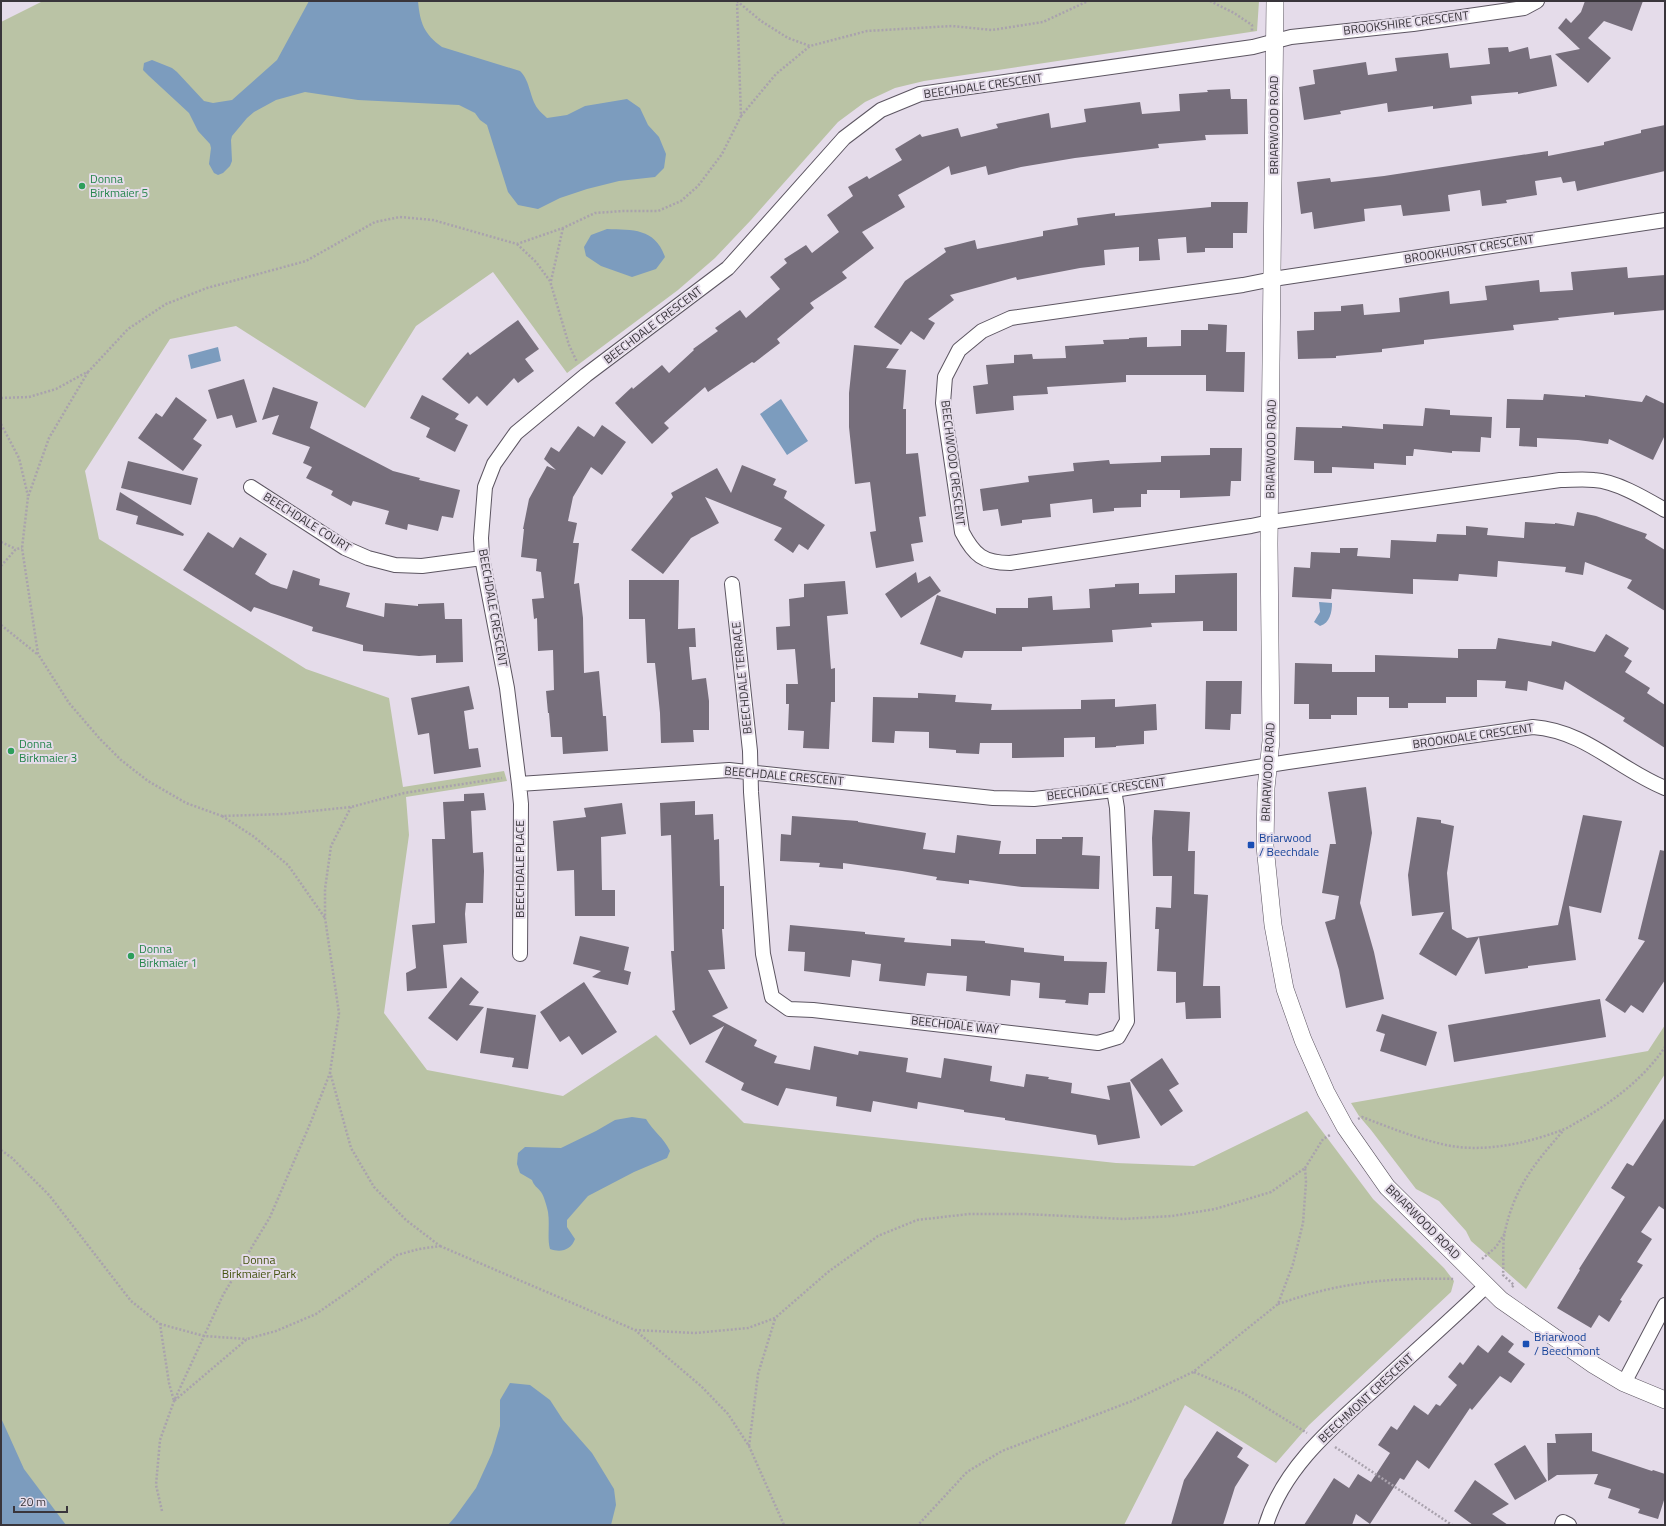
<svg xmlns="http://www.w3.org/2000/svg" width="1666" height="1526" font-family="'Titillium Web',sans-serif">
  <style>
    .green { fill: #bac3a5 }
    .water { fill: #7c9cbe }
    .building { fill: #766e7b }
    .lines { fill: none; stroke-linecap: round; stroke-linejoin: round }
    .minor-casing { stroke: #5c5561; stroke-width: 16 }
    .tertiary-casing { stroke: #5c5561; stroke-width: 18 }
    .path { stroke: #a9a2ad; stroke-width: 2.5; stroke-dasharray: 2 2; stroke-linecap: butt }
    .minor { stroke: #fff; stroke-width: 14 }
    .tertiary { stroke: #fff; stroke-width: 17 }
    .leisure-dot { fill: #2e9e5b; stroke: #e5dcea; stroke-width: 1.5 }
    .transit-dot { fill: #1a4fb4; stroke: #e5dcea; stroke-width: 1.5 }
    .labels { text-anchor: middle; stroke-width: 4; stroke-linejoin: round; paint-order: stroke }
    .street-label { font-size: 12px; fill: #39353b; stroke: #e5dcea }
    .leisure-label { font-size: 12px; fill: #27864d; stroke: #e5dcea; text-anchor: start }
    .transit-label { font-size: 12px; fill: #164399; stroke: #e5dcea; text-anchor: start }
    .park-label { font-size: 12px; fill: #465411; stroke: #e5dcea }
  </style>
  <rect width="100%" height="100%" fill="#e5dcea"/>
  <path class="green" d="M43 1H1259L1257 31 924 81 895 88 865 102 838 122 751 220 715 258 678 290 567 373 493 272 416 326 365 408 236 326 170 339 85 471 99 539 306 669 389 698 403 787 504 771 507 781 406 797 409 835 384 1013 427 1070 563 1096 656 1035 744 1123 1116 1163 1194 1166 1307 1111 1373 1199 1444 1268 1454 1281 1451 1292 1309 1425 1276 1463 1185 1405 1124 1525H1V22Z
    M1665 1025V1074L1526 1289 1471 1241 1466 1231 1439 1201 1416 1189 1371 1130 1359 1116 1351 1103 1648 1051Z"/>
  <path class="water" d="M309 1H418C420 23 424 34 442 47L520 71C531 82 529 97 538 109 540 112 544 115 547 118L567 115 585 106 627 99 640 108 648 125 659 137 666 154 664 168 655 177 619 181 587 189 560 198 538 209 518 205 508 192 487 125 480 120 475 113 459 105 358 100 305 92 276 100 254 112 247 118 232 136 231 140 232 161 230 166 223 173 218 175 214 173 209 164 211 148 210 144 198 131 189 113 149 76 143 70 144 63 152 60 172 68 177 72 204 101 213 103 232 100 277 60Z
    M607 229C633 230 655 228 665 257L656 269 632 277 601 266 586 256 584 247 591 235Z
    M218 347 221 361 191 369 188 355Z
    M781 399 808 441 787 455 760 414Z
    M1319 602 1332 603C1332 612 1330 623 1320 626L1314 622 1320 612Z
    M632 1117 646 1119C653 1131 664 1138 670 1151L667 1158 634 1172 588 1196 567 1220V1227L575 1239C571 1250 561 1253 550 1249 547 1238 550 1225 548 1212 547 1207 544 1196 541 1192 537 1187 534 1186 532 1180L520 1173 517 1164 518 1153 525 1147 561 1148 596 1131 615 1120Z
    M510 1383 530 1385 550 1400 563 1420 592 1453 614 1489 616 1505 611 1525H448L455 1517 476 1488 492 1453 500 1426V1400Z
    M1 1418 24 1469 66 1525H1Z"/>
  <path class="building" d="M1585 1H1643L1632 31 1604 21 1588 38 1611 58 1588 83 1555 54 1580 49 1558 28 1566 18 1571 23 1581 12Z
    M1508 47 1509 52 1528 47 1530 59 1551 55 1557 86 1518 94V92L1471 96 1472 104 1433 109V106L1388 112 1387 103 1340 111 1341 114 1304 120 1299 87 1315 84 1313 70 1366 62 1368 75 1397 71 1395 58 1448 53 1450 68 1490 64 1488 48Z
    M1230 89 1231 99H1247L1248 134 1205 135 1206 140 1158 144 1159 148 1075 158 1021 167 988 175 986 166 951 175 949 166 898 195 905 207 862 232 874 248 842 272 847 278 810 303 814 308 777 339 780 343 754 363 752 362 708 392 705 387 664 423 669 428 652 444 615 403 632 387 633 389 662 365 669 373 694 350 693 349 718 331 715 328 740 310 746 318 780 289 770 277 787 263 784 259 806 245 812 253 839 232 827 215 853 196 848 187 867 176 869 179 902 160 895 149 920 134 922 137 958 128 961 137 998 128 996 124 1049 113 1051 128 1086 122 1084 109 1140 102 1142 114 1180 111 1179 94 1208 92 1207 90Z
    M1665 125V171L1577 191 1575 181 1563 183 1561 177 1535 181 1537 195 1506 200 1507 203 1482 206 1480 190 1448 195 1450 211 1403 216 1401 205 1364 209 1365 221 1314 229 1312 212 1301 214 1297 182 1330 178 1331 182 1384 176 1548 151V156L1604 145V142L1641 133V130Z
    M1211 202H1248L1247 233H1233V248H1205V252L1187 253 1186 237 1158 239 1160 260 1139 261V247L1104 250 1105 265 1080 268 1017 280 1016 277 950 295 954 300 928 319 935 323 924 340 911 331 901 345 874 327 905 281 946 252 944 248 975 240 977 249 1043 236V231L1078 225 1077 218 1115 213V216L1211 207Z
    M1627 267 1628 278 1665 275V310L1614 315V312L1558 318 1559 320 1513 325 1514 330 1424 340V344L1382 349V352L1336 356V358L1298 359 1297 331 1314 330V312L1341 311V306L1363 304 1364 315 1400 312 1399 298 1449 291 1450 304 1487 300 1485 286 1539 280 1540 292 1573 290 1571 272Z
    M518 320 539 349 525 359 534 371 518 383 514 378 487 406 477 396 469 404 442 379 468 352 470 355Z
    M1208 324 1227 325 1226 352H1245L1244 392 1206 391V375H1126V382L1047 387 1048 394 1013 396 1014 410 976 414 973 386 988 384 986 365 1014 363V355L1032 354 1033 359 1066 358 1065 346 1104 344 1103 340 1129 339V338L1147 337V347L1181 346V330H1208Z
    M854 345 899 349 886 368 906 370 903 409H906V454L918 453 926 516 919 517 923 542 911 544 914 561 876 568 870 532 876 531 870 482 855 484 849 427V393Z
    M244 379 257 422 236 428 232 415 217 419 208 390Z
    M273 387 318 402 310 428 393 471 420 478 419 480 460 490 453 518 442 516 438 531 408 524 407 530 385 524 389 511 353 501 351 506 331 495 333 491 306 478 312 467 303 463 310 447 272 434 279 415 262 420Z
    M1544 394 1585 397V395L1642 402 1646 395 1665 404V435L1653 460 1609 439 1608 444 1578 440 1537 438V447L1519 446 1520 428H1506L1507 399 1543 400Z
    M422 395 459 414 455 419 468 425 455 452 426 437 430 428 410 418Z
    M176 397 207 420 193 439 202 445 183 471 138 438 156 413 162 417Z
    M1425 408 1450 410V415L1492 417 1491 438 1481 437 1480 452 1452 451V453L1414 449 1413 456H1406V465L1374 463V469L1332 467V473H1314V461L1294 460 1296 427 1342 428V426L1383 429V424L1423 426Z
    M602 425 626 442 602 475 591 467 573 497 568 521 577 523 573 543H579L574 584 579 583 583 618 584 673 599 671 603 716H606L608 751 563 754 562 737H551L549 713H548L546 691 554 690 553 650 538 651 537 618 534 619 532 599 544 598 541 572 536 571 537 559 521 557 524 529H523L529 499 547 466 556 470 544 459 551 447 559 452 578 426 594 437Z
    M1210 448H1242L1241 481H1231L1230 496 1180 498V490H1147V494H1141V507L1114 508V511L1093 513 1092 499 1050 504 1051 517 1022 520V523L1001 526 998 509 983 511 980 489 1029 482 1028 476 1074 471 1073 463 1109 460 1110 464 1161 462V456L1210 455Z
    M128 461 198 478 191 505 121 488Z
    M742 465 776 479 773 485 787 491 784 498 825 525 808 550 799 544 793 553 774 540 782 528 705 497 719 523 691 538 663 574 631 550 673 497 671 493 717 468 731 493Z
    M120 492 184 534 183 536 136 524 138 516 116 510Z
    M1577 512 1596 516 1647 534 1645 538 1665 550V611L1627 588 1632 580 1585 562 1583 575 1565 572 1566 567 1498 561 1497 577 1459 574 1458 581 1413 579V594L1332 589 1331 599 1292 597 1294 567 1310 568 1311 552 1340 553V548H1358L1357 556 1390 558 1391 540 1436 542 1437 534 1466 535V526L1488 528 1487 535 1524 538 1525 522 1555 524V523L1574 526Z
    M208 532 233 548 240 537 267 554 255 574 271 584 287 589 293 570 320 579 319 585 350 593 346 607 384 617 385 603 418 606V604L444 603 445 619H462L463 662 436 663V655L419 656 363 651V645L312 631 313 627 254 607 251 612 183 570Z
    M916 572 918 583 930 576 941 591 901 618 885 594Z
    M1237 573V631H1203V621L1151 623 1152 627 1112 630 1113 642 1022 647V651H964L962 658 920 644 937 595 996 614V608H1028V598L1052 596 1053 610 1090 608 1089 589 1115 587V584L1139 583V594L1175 593V575Z
    M629 580H679L678 629 695 628 696 647H689L692 680 706 678 709 701V730H693L694 742 661 743 660 713 655 663H647L645 619H629Z
    M845 581 848 614 827 616 831 669 835 668V702H831L829 749 803 748 804 731 788 730 789 704H786V684H798L795 649 777 650 776 627 790 626 789 599 804 597V584Z
    M1606 634 1629 648 1624 656 1632 661 1625 672 1650 688 1647 693 1665 705V748L1623 721 1625 718 1565 681 1563 690 1528 681 1527 691 1505 688 1506 681 1477 680V697H1446V703H1408V708H1389V697H1357V715H1331V719H1309V704H1294L1295 663 1332 664V672H1375V655L1458 658V649H1496L1498 638 1551 646 1552 641 1595 652Z
    M1206 681H1242L1241 714H1231L1230 730 1205 729Z
    M469 686 474 709 464 711 469 749 478 748 481 767 434 774 429 733 418 735 411 698Z
    M918 693 956 695 955 702 992 704 991 710 1081 709V700L1115 699V707L1156 704 1157 730 1144 731V744L1116 746V747L1095 748V737L1064 738V757L1012 758V743H980L979 754 956 753V750L929 748V732L895 731 894 743 872 742 873 697 918 698Z
    M1366 787 1372 833 1360 903 1374 952 1384 999 1346 1008 1339 970 1325 922 1335 919 1339 896 1322 893 1330 844H1336L1328 792Z
    M484 793 486 810 471 811 473 853 483 852 484 871 483 903H466L465 914 467 943 443 945 447 988 407 991 406 973 416 968 412 925 435 923 432 839H445L443 802 464 801V794Z
    M695 801V815L713 814 714 840 719 839 720 886H724V929H722L725 969 708 970 728 1008 712 1016 757 1040 754 1046 777 1056 774 1063 810 1070 814 1046 858 1055 859 1051 908 1058 906 1072 941 1078 944 1058 992 1066 990 1081 1024 1087 1026 1074 1049 1077 1048 1079 1072 1083 1071 1093 1110 1100 1107 1086 1130 1082 1140 1138 1098 1145 1096 1135 1005 1120V1118L964 1112V1110L918 1102 917 1109 873 1101 871 1112 836 1106 837 1097 786 1088 778 1106 741 1090 744 1083 705 1062 724 1026 690 1045 672 1011 675 1010 671 951H674L671 835 661 836 660 803Z
    M622 803 626 834 601 837 602 890H615V916H575L574 870 557 871 553 821 586 817 584 808Z
    M1154 810 1190 812 1188 851H1195L1194 894 1208 895 1203 986H1220L1221 1018 1186 1019 1185 1002 1176 1003V972L1157 971 1159 929H1155L1156 907 1171 908 1172 876H1153L1152 838Z
    M1583 815 1622 821 1601 913 1569 906 1576 960 1528 966V968L1485 974 1479 937 1456 976 1419 954 1444 912 1412 916 1408 875 1417 817 1441 820V823L1454 826 1447 873 1452 929 1467 938 1558 925Z
    M792 816 858 821V822L926 833 923 849 955 853 957 835 1001 841 999 854H1036V839H1062V837H1083L1082 855 1100 856 1099 889 1022 887 969 880V884L936 880 937 877 902 871 843 863V869L819 867 820 863 780 861 781 834 791 835Z
    M1660 850 1665 851V980L1643 1013 1631 1005 1625 1013 1605 1000 1645 941 1638 939Z
    M790 925 865 932V934L905 938 904 942 951 946V939L985 941V943L1024 948V952L1064 956V961L1107 962 1105 993H1089L1088 1005 1065 1003 1066 1000 1039 998 1040 983 1011 980 1010 996 966 991 967 976 927 973 925 986 879 981 881 964 852 960 850 977 804 971 805 952 788 951Z
    M580 936 629 947 624 970 631 972 628 985 592 977 601 971 573 964Z
    M461 977 479 992 469 1005 484 1007 457 1041 428 1018Z
    M584 982 617 1032 582 1055 569 1036 560 1042 540 1012Z
    M1600 999 1606 1037 1454 1062 1448 1025Z
    M487 1008 536 1015 528 1069 512 1067 514 1058 480 1053Z
    M1382 1014 1437 1032 1426 1066 1380 1051 1385 1034 1376 1031Z
    M1162 1058 1179 1084 1169 1090 1183 1111 1161 1126 1130 1080Z
    M1665 1117V1210L1659 1206 1641 1232 1652 1239 1637 1262 1643 1265 1620 1300 1622 1301 1609 1322 1599 1315 1591 1328 1557 1308 1580 1270 1579 1269 1625 1197 1611 1188 1627 1163 1633 1166Z
    M1502 1335 1514 1344 1508 1352 1525 1364 1511 1383 1500 1376 1472 1410 1470 1408 1429 1469 1417 1460 1404 1480 1400 1478 1370 1524 1356 1514 1352 1525H1304L1334 1478 1349 1488 1358 1474 1371 1482 1390 1453 1378 1445 1391 1426 1397 1430 1414 1405 1428 1415 1436 1404 1440 1406 1457 1385 1448 1377 1460 1362 1463 1365 1478 1345 1488 1353Z
    M1217 1431 1243 1448 1237 1457 1249 1465 1235 1487 1223 1525H1171L1184 1480Z
    M1592 1433V1451L1652 1471 1653 1470 1665 1474V1497L1658 1519 1638 1513 1640 1509 1608 1498 1611 1489 1594 1484 1598 1474 1557 1475 1548 1481 1547 1443H1556L1555 1434Z
    M1525 1445 1547 1481 1515 1500 1494 1464Z
    M1475 1480 1509 1504 1492 1514 1508 1525H1473L1454 1511Z"/>
  <g class="lines">
    <defs>
      <path id="minor" d="M1537 1 1524 8 1413 24 1291 37 1253 47 920 94 881 110 844 138 728 268 586 375 516 433 494 464 485 487 481 538 482 558 507 688 519 784 729 770 993 798 1034 799 1114 790 1288 762 1533 727C1586 731 1618 769 1665 788
        M1665 220 1273 279 1243 285 1011 318 982 331 959 350 945 377 943 403 962 532C974 555 983 563 1010 563L1251 526 1270 522 1560 480C1571 480 1583 479 1594 480 1616 481 1646 499 1665 510
        M251 487 345 548 368 558 395 565 422 566 482 558
        M732 584 750 751 751 792 763 954 772 997 789 1009 813 1010 1098 1043 1118 1037 1127 1021 1117 808 1114 790
        M519 784 521 804 520 954
        M1624 1383 1665 1305
        M1266 1525C1284 1466 1335 1425 1379 1385 1414 1352 1451 1320 1486 1286
        M1562 1525 1563 1522 1569 1525"/>
      <path id="tertiary" d="M1275 1 1269 544 1271 741 1266 788 1265 846 1273 925 1285 989 1303 1040 1326 1092 1345 1127 1387 1187 1501 1300 1594 1365 1624 1383 1665 1400"/>
    </defs>
    <use href="#minor" class="minor-casing"/>
    <use href="#tertiary" class="tertiary-casing"/>
    <path class="path" d="M737 1 761 21 788 38 810 46 867 31 952 26 992 30 1043 22 1088 1
      M1210 1 1234 13 1252 25V32
      M741 116 776 74 810 46
      M517 244 536 262 550 281 569 345 577 362
      M551 281 563 228
      M88 372 49 438 28 497 22 548 38 654 69 703 100 739 121 760 148 781 186 803 222 816 284 814 351 807 404 793 502 778
      M1 398 29 397 56 389 89 371 128 329 166 304 207 288 306 261 375 222 400 217 433 220 517 244 563 228 595 213 623 211H658L681 201 698 186 722 154 741 116 737 1
      M1 424 19 458 28 496
      M1 542 16 549
      M1 566 16 549 22 548
      M1 625 37 654
      M222 816 253 836 288 865 325 918
      M1358 1119 1362 1117C1391 1128 1420 1140 1451 1146 1487 1152 1528 1143 1562 1130 1569 1128 1576 1122 1583 1119 1615 1100 1644 1078 1665 1047
      M1 1150 12 1158 49 1195 131 1301 160 1324 169 1383 174 1401 247 1339 276 1331 316 1314 355 1287 397 1255 419 1249 440 1246 406 1220 374 1187 351 1148 330 1072 339 1013 325 918V889L331 846 351 807
      M1305 1168 1323 1139 1330 1135
      M440 1246 635 1330 701 1386 728 1414 749 1446 784 1525
      M1482 1259 1496 1247 1505 1233
      M1512 1287 1514 1285 1503 1275C1504 1261 1502 1245 1505 1231 1515 1187 1534 1164 1563 1131
      M1278 1304C1302 1296 1325 1289 1350 1285 1383 1279 1420 1278 1454 1279
      M160 1324 204 1336 247 1339
      M635 1330 695 1333 748 1328 775 1318 828 1272 878 1236 917 1220 969 1214H1026L1124 1219 1172 1216 1215 1209 1271 1192 1305 1168 1306 1182 1303 1223 1293 1264 1278 1304 1193 1372 1132 1401 1002 1451 967 1472 918 1525
      M1194 1372 1243 1393 1307 1433
      M749 1446 758 1374 775 1319
      M1335 1447 1452 1525
      M162 1511 156 1485 160 1440 174 1401 223 1295 270 1217 310 1124 330 1073"/>
    <use href="#minor" class="minor"/>
    <use href="#tertiary" class="tertiary"/>
  </g>
  <g class="leisure-dot">
    <circle cx="82" cy="186" r="4"/>
    <circle cx="11" cy="751" r="4"/>
    <circle cx="131" cy="956" r="4"/>
  </g>
  <g class="transit-dot">
    <rect x="1247" y="841" width="8" height="8" rx="2"/>
    <rect x="1522" y="1340" width="8" height="8" rx="2"/>
  </g>
  <g class="labels">
    <g class="street-label">
      <text transform="translate(1406 23) rotate(-7)" y="4">BROOKSHIRE CRESCENT</text>
      <text transform="translate(983 86) rotate(-8)" y="4">BEECHDALE CRESCENT</text>
      <text transform="translate(1274 125) rotate(-90)" y="4">BRIARWOOD ROAD</text>
      <text transform="translate(1469 249) rotate(-9)" y="4">BROOKHURST CRESCENT</text>
      <text transform="translate(653 325) rotate(-37)" y="4">BEECHDALE CRESCENT</text>
      <text transform="translate(1271 449) rotate(-89)" y="4">BRIARWOOD ROAD</text>
      <text transform="translate(953 463) rotate(83)" y="4">BEECHWOOD CRESCENT</text>
      <text transform="translate(307 522) rotate(32)" y="4">BEECHDALE COURT</text>
      <text transform="translate(493 608) rotate(80)" y="4">BEECHDALE CRESCENT</text>
      <text transform="translate(742 678) rotate(-96)" y="4">BEECHDALE TERRACE</text>
      <text transform="translate(1473 736) rotate(-8)" y="4">BROOKDALE CRESCENT</text>
      <text transform="translate(1268 772) rotate(-87)" y="4">BRIARWOOD ROAD</text>
      <text transform="translate(784 776) rotate(5)" y="4">BEECHDALE CRESCENT</text>
      <text transform="translate(1106 789) rotate(-7)" y="4">BEECHDALE CRESCENT</text>
      <text transform="translate(520 869) rotate(-90)" y="4">BEECHDALE PLACE</text>
      <text transform="translate(955 1025) rotate(6)" y="4">BEECHDALE WAY</text>
      <text transform="translate(1423 1222) rotate(45)" y="4">BRIARWOOD ROAD</text>
      <text transform="translate(1366 1398) rotate(-43)" y="4">BEECHMONT CRESCENT</text>
    </g>
    <g class="leisure-label">
      <text x="90" y="183">Donna<tspan x="90" dy="14">Birkmaier 5</tspan></text>
      <text x="19" y="748">Donna<tspan x="19" dy="14">Birkmaier 3</tspan></text>
      <text x="139" y="953">Donna<tspan x="139" dy="14">Birkmaier 1</tspan></text>
    </g>
    <g class="transit-label">
      <text x="1259" y="842">Briarwood<tspan x="1259" dy="14">/ Beechdale</tspan></text>
      <text x="1534" y="1341">Briarwood<tspan x="1534" dy="14">/ Beechmont</tspan></text>
    </g>
    <g class="park-label">
      <text x="259" y="1264">Donna<tspan x="259" dy="14">Birkmaier Park</tspan></text>
    </g>
  </g>
  <rect width="1666" height="1526" fill="none" stroke="#39353b" stroke-width="4"/>
  <path d="M14 1506v6h53v-6" fill="none" stroke="#39353b" stroke-width="2"/>
  <text x="20" y="1506" font-size="12" fill="#39353b" stroke="#e5dcea" stroke-width="3" paint-order="stroke">20 m</text>
</svg>
